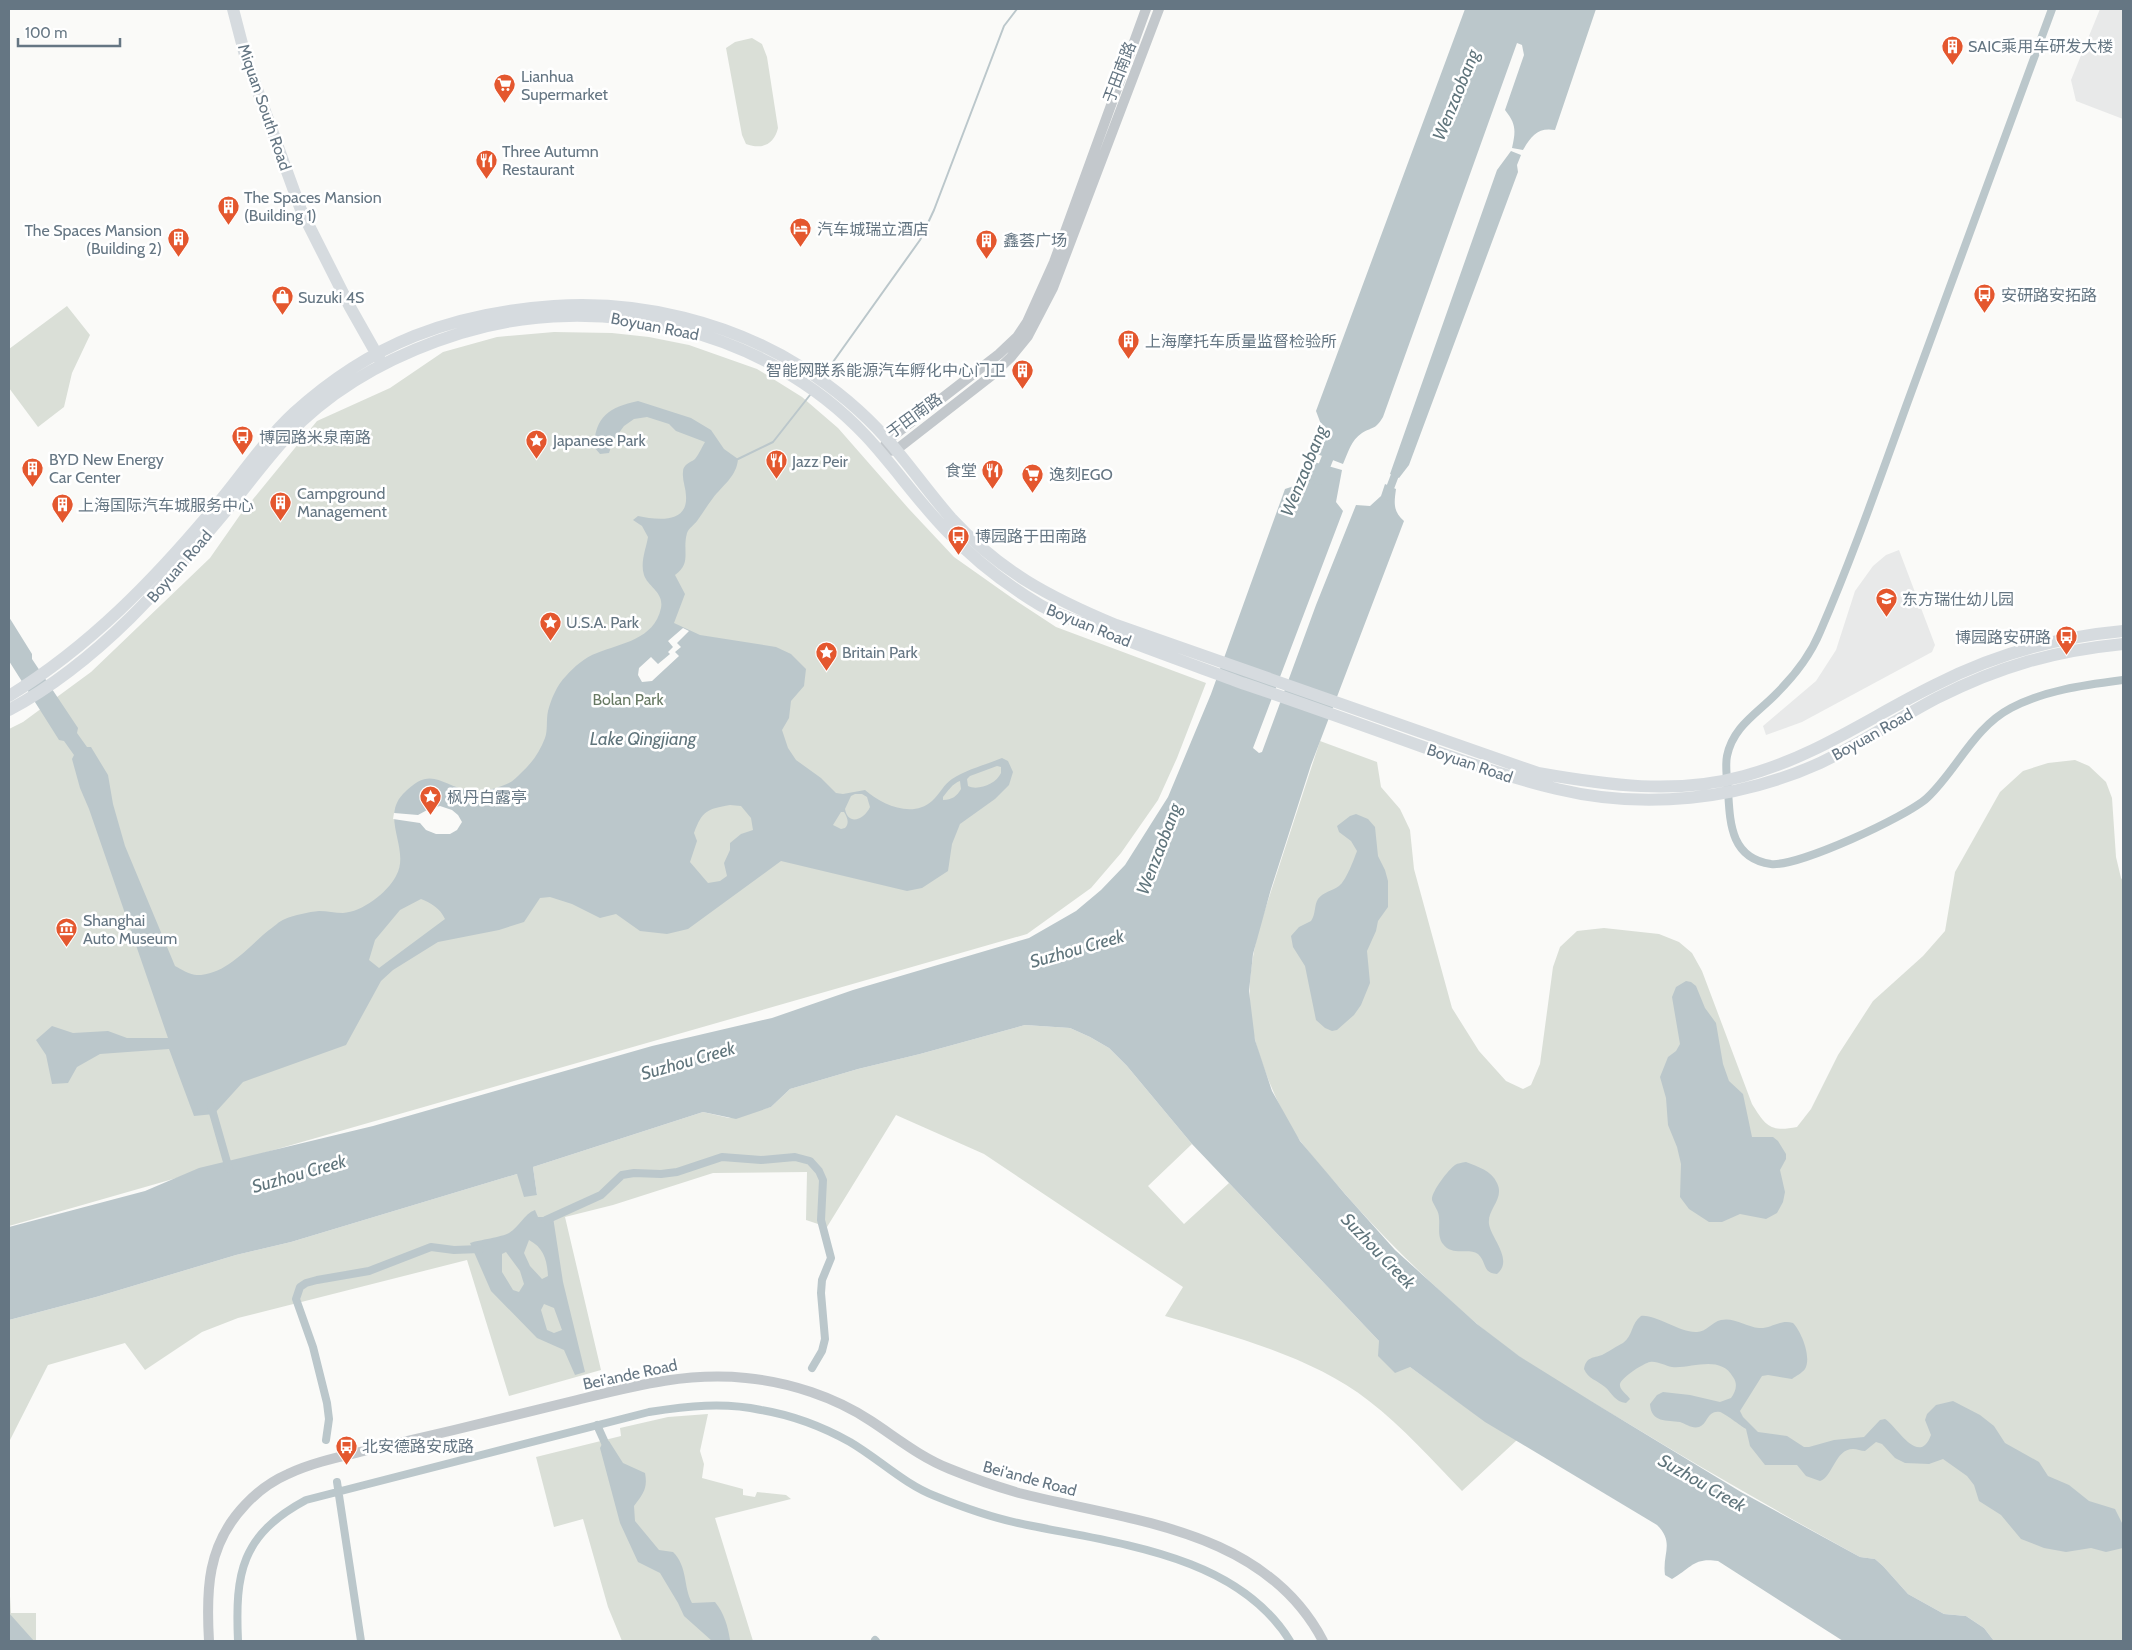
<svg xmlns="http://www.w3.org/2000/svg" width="2132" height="1650" font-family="Cabin,'Noto Sans SC',sans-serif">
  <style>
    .built { fill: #e8e9e9 }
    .green { fill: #dadfd7 }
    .water { fill: #bbc7cb; fill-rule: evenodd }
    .pier { fill: #fafaf8 }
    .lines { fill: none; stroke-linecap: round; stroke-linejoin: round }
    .stream { stroke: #bbc7cb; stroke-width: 2 }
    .canal { stroke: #bbc7cb; stroke-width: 8 }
    .river { stroke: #bbc7cb; stroke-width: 12 }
    .minor { stroke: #c3c8cc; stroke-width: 10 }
    .major { stroke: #d6dbdf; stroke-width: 12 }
    .labels { text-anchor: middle; stroke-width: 5; stroke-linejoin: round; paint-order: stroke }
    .poi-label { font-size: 16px; fill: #657683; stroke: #fff; text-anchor: start }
    .street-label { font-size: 16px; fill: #657683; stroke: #fff }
    .park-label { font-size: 16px; fill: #687a64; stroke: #fff }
    .water-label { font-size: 18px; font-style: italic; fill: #60757c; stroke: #fff }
  </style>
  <rect width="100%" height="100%" fill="#fafaf8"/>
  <path class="built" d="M2100 9H2123V119L2076 101 2071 80Z
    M1899 550 1935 645 1932 652 1802 722 1766 735 1763 726 1816 681 1836 650 1855 591 1873 566 1886 555Z"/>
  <path class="green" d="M752 38 762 44 767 57 778 128C774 144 763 150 746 144L742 135 726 48 735 42Z
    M67 306 90 335 72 373 64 407 38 427 9 388V349Z
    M554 332 612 333 649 337 689 345 757 369 802 397 838 428 909 509 954 557 1012 598 1056 627 1206 683 1177 758 1158 800 1121 853 1091 888 1027 934 9 1226V729L23 722 91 672 210 558 240 515 317 421 390 388 443 352 497 337Z
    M1320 741 1377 762 1381 787 1400 809 1410 830 1414 869 1452 1008 1479 1051 1506 1081 1523 1089 1531 1085 1540 1064 1553 967 1560 947 1577 931 1604 928 1659 934 1679 942 1692 953 1702 971 1752 1104C1766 1127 1771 1132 1797 1127L1811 1109 1838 1055 1873 1001 1923 956 1945 931 1955 872 2000 792 2023 771 2048 763 2075 760 2089 766 2106 782 2112 798 2116 857 2121 878 2123 881V1641H1994L1984 1628 1966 1616 1944 1614 1908 1594 1883 1566 1875 1559 1860 1557C1782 1514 1705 1470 1629 1424 1577 1393 1522 1363 1477 1324 1433 1286 1392 1246 1353 1203 1336 1183 1317 1163 1301 1142 1283 1119 1263 1070 1255 1040 1245 1002 1250 963 1260 925Z
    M1025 1025 1070 1028 1090 1037 1109 1048 1127 1066 1192 1144 1148 1186 1184 1224 1229 1183 1379 1341 1410 1367 1485 1421 1517 1440 1462 1491C1432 1460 1403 1427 1369 1401 1313 1357 1232 1336 1165 1316L1183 1287 984 1154 896 1115 827 1227 806 1220 807 1172 713 1173 613 1205 565 1217 601 1370 509 1396 467 1260 238 1318 202 1332 145 1370 125 1343 48 1365 9 1442V1320L96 1297 236 1255 291 1242 517 1174 537 1195 533 1167 703 1112 729 1118 771 1107 790 1089 858 1069 920 1054Z
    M708 1414 700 1451 704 1464 702 1478 743 1489V1495L755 1497 757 1492 786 1495 791 1499 715 1518 753 1641H622L608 1607 583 1519 554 1527 536 1457 621 1436 620 1428 668 1417Z
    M9 1579 11 1613H36V1641H9Z"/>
  <path class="water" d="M1465 9H1596L1555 130C1538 127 1531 136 1523 150L1512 148C1516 130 1516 124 1505 110L1524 55 1522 45 1517 43 1383 417C1375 430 1374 426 1362 433 1351 440 1348 453 1343 464L1317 454 1322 427 1316 411Z
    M1511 151 1521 155 1517 165 1518 172 1409 465 1399 478 1390 474 1497 170Z
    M638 401 691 418 711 430 724 449 738 459C737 476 722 486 713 498 707 506 702 514 697 521 694 525 689 528 687 533 682 551 692 563 675 575L685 594 674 623 700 635 776 647 791 654 806 669 804 686 791 701 789 718 782 730 788 748 796 760 821 778 836 793 843 794 865 790C881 804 912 819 932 801 939 795 944 784 952 779 967 769 986 765 1002 758L1008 761 1013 772 1009 785 995 799 960 824 952 844 948 871 922 888 907 891 781 861 688 929 667 934 640 931 616 914 600 918 572 904 550 897 540 898 524 922 499 930 438 942 393 970 381 981 346 1045 243 1082 214 1114 194 1116 169 1049 100 1054 77 1067 68 1083 52 1084 46 1055 36 1040 52 1026 73 1033 108 1031 127 1038H168L89 809 80 788 72 759 74 755 64 741 59 740 9 661V617L32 654V659L78 728 77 733 87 747H91L108 775 113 804 125 846 175 966C181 969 190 975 197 975 226 975 248 947 269 930 274 927 279 921 285 919 294 915 309 912 319 911 327 911 335 913 343 913 362 912 387 893 396 876 411 850 380 818 403 794 432 764 440 786 471 791 481 793 499 788 509 783 513 781 517 777 521 773 531 764 540 752 545 738 548 730 546 720 548 711 551 699 557 685 566 676 574 667 585 657 597 653 621 643 654 640 661 608 664 592 648 587 644 575 640 562 646 549 648 537L642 526 633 520 638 516C657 520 688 524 686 496 686 488 682 480 683 472 683 464 690 463 695 459 699 454 702 447 705 442L676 431 669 424 647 417 634 419 624 426 613 441 609 453 600 454 594 447C595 417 609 407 638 401ZM997 766 1001 767V773C996 784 978 791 968 786L967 779 970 776ZM960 781 961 789C957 796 952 800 943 800V797C947 792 953 783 960 781ZM855 794H862L867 797 870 807C864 820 848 826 845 809L851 796ZM730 805 741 806 751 818 753 830 741 834 730 843V850L724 863 727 876 720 881 708 883 690 862 697 841 694 833C702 811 707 809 730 805ZM841 812H844C847 817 850 823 845 828L841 829 833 825ZM421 899C431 903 440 908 445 919L379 968 369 960 375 940 400 910Z
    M1314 462 1342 470 1336 502 1343 511 1253 748 1259 753 1262 752 1316 605 1356 505 1370 506 1381 496 1385 484 1396 489C1394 504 1393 511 1404 521L1311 765 1271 889 1253 954 1249 991 1255 1040 1272 1091 1300 1141 1345 1194 1395 1250 1477 1324 1519 1356 1591 1401 1741 1492 1860 1557 1875 1559 1883 1566 1908 1594 1944 1614 1966 1616 1984 1628 1994 1641H1843L1718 1561C1694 1557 1691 1568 1672 1579L1665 1575C1662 1553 1675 1543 1657 1525L1485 1422 1410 1367 1395 1373 1378 1356 1379 1341 1192 1144 1127 1066 1109 1048 1090 1037 1070 1028 1025 1025 920 1054 858 1069 790 1089 771 1107 736 1119 703 1112 533 1167 537 1195 524 1197 517 1174 291 1242 236 1255 96 1297 9 1320V1227L145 1191 199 1168 373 1126 652 1046 772 1018 853 990 1029 938 1076 911 1101 890 1125 865 1168 797 1211 694 1285 489 1303 483Z
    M1356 814 1368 819 1375 827 1378 856 1385 870 1388 881V907L1378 921 1376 931 1367 951 1370 983 1361 1005 1354 1015 1337 1030 1332 1031 1325 1028 1316 1020 1305 966 1293 947 1291 936 1299 927 1311 921C1316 914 1314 905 1318 899 1323 892 1332 891 1339 886 1346 881 1354 859 1357 851L1351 841 1339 832 1337 826 1350 816Z
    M1686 981 1691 982 1696 986 1705 1008 1716 1023 1723 1064 1729 1081 1743 1094 1752 1137H1773L1778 1141 1786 1154V1159L1780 1170 1785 1192 1783 1202 1777 1213 1766 1219 1740 1214 1722 1222H1709L1689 1209 1680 1197 1681 1164 1677 1147 1668 1125 1666 1098 1660 1077 1668 1057 1676 1051 1680 1044 1672 997 1676 987Z
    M1466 1162C1478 1167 1491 1170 1497 1183 1505 1199 1487 1209 1489 1224 1491 1238 1514 1260 1497 1274 1482 1273 1487 1262 1478 1254 1468 1247 1453 1257 1443 1244 1437 1236 1440 1226 1439 1218 1439 1211 1434 1206 1432 1200 1431 1192 1449 1169 1455 1165 1458 1163 1461 1163 1466 1162Z
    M535 1210 538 1217H553L563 1282 585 1372 575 1375 564 1350 537 1338 491 1291 470 1243C479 1240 502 1237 509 1233 520 1226 524 1214 535 1210ZM529 1240C544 1248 547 1260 548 1276L542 1279 530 1266 524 1253ZM506 1252 520 1271 524 1284 519 1292 513 1290 502 1272V1254ZM544 1304 554 1308 562 1330 554 1333 547 1330 541 1310Z
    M1641 1316C1655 1314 1680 1333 1697 1332 1706 1332 1712 1322 1721 1320 1734 1317 1747 1327 1759 1328 1771 1329 1780 1319 1793 1323 1801 1331 1812 1357 1805 1369 1802 1373 1796 1376 1792 1379L1768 1375 1762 1376 1740 1411 1743 1417 1758 1432 1787 1436 1804 1447H1809L1834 1440 1864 1437 1880 1420 1885 1419C1896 1425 1919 1468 1931 1435L1925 1420 1927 1414 1936 1405 1953 1401 1980 1415 1994 1426 2005 1443 2039 1462 2048 1476 2069 1485 2089 1501 2115 1509 2123 1525V1548L2106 1552 2091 1548 2066 1552 2044 1548 2021 1539 2001 1515 1979 1501 1974 1485 1967 1476 1943 1459 1929 1464 1905 1463 1895 1458 1882 1444 1876 1442 1865 1451C1861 1451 1857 1449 1853 1449 1835 1449 1833 1477 1820 1481L1806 1476 1797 1465H1765L1750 1446 1746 1429C1741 1426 1724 1413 1720 1412 1707 1410 1708 1424 1699 1427 1692 1429 1686 1424 1680 1422 1667 1420 1651 1423 1650 1404L1657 1395 1663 1392 1690 1395 1720 1402 1731 1398C1736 1391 1738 1384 1733 1377 1720 1354 1691 1369 1672 1367 1665 1366 1658 1361 1650 1362 1644 1363 1622 1377 1620 1384 1619 1390 1627 1394 1630 1399L1626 1403C1615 1402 1612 1393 1605 1387 1597 1380 1588 1379 1584 1369 1586 1357 1593 1358 1602 1355 1608 1352 1617 1346 1623 1343 1633 1336 1631 1323 1641 1316Z
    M609 1441 623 1463 645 1473C648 1488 643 1494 634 1506L635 1521 659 1550 673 1552C688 1567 683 1586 692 1603L715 1602C724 1613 728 1626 730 1640L712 1641 684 1616 678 1603 660 1573 638 1562 620 1523 600 1448 602 1444Z
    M9 1613 34 1641H9Z"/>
  <path class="pier" d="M683 628 689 631 677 643 681 647 675 652 679 656 652 681 642 682 638 675 639 668 651 657 658 664 670 654 668 652 673 647 668 641Z
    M440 806 452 810 458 815 462 822 457 830 450 834H436L426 830 420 823 393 819 394 813 418 815 429 809Z"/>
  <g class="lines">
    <path class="stream" d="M823 376 920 240 934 210 1004 26 1017 9
      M738 459 773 442 810 395"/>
    <path class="canal" d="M2052 9C2004 140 1956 271 1908 401 1880 478 1853 556 1820 632 1810 656 1795 675 1777 693 1758 713 1733 726 1727 756 1725 766 1727 779 1728 790 1730 822 1730 858 1771 864 1798 867 1906 817 1927 798 1957 770 1973 728 2011 708 2045 690 2085 685 2123 680
      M1387 496 1398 467
      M211 1106 229 1169
      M546 1220 601 1195 622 1175 634 1173 661 1174 677 1172 722 1157 761 1160 795 1157 810 1161 819 1171 823 1180 821 1220 831 1258 822 1280 821 1293 825 1339 822 1351 812 1368
      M597 1425 606 1445
      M326 1440 329 1419 327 1403 313 1347 296 1299 300 1287 306 1283 317 1280 369 1271 431 1247 454 1250 480 1249
      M337 1482 361 1641
      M875 1640 876 1641
      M238 1641C235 1573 241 1535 306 1500L649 1412C687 1406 724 1402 761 1410 791 1415 823 1427 850 1442 879 1459 904 1484 935 1496 962 1507 990 1517 1018 1523 1110 1543 1235 1552 1290 1641"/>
    <path class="river" d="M1319 479 1334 442"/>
    <path class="minor" d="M885 445 888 440 999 354 1017 337 1027 322 1054 262 1146 9
      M881 452 896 450 991 376 1011 357 1028 336 1053 288 1159 9
      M209 1641C206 1590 207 1545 245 1505 257 1492 272 1481 288 1474 311 1463 339 1457 364 1451 394 1444 424 1437 454 1430 495 1420 536 1410 577 1400 634 1386 686 1372 746 1378 789 1382 835 1397 871 1421 897 1438 920 1457 950 1469 972 1478 995 1486 1019 1493 1128 1521 1264 1528 1323 1641"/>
    <path class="major" d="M233 9 246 59 301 210 350 307 380 360
      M9 696C90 646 154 580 215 507 241 476 264 441 294 413 371 343 452 313 554 306 640 300 730 322 803 368 834 388 861 410 886 438 909 464 928 492 951 518 1001 572 1049 597 1116 625L1538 773C1606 785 1676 795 1744 776 1815 757 1870 717 1935 685 1993 655 2058 637 2123 631
      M9 710C99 662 167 582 231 505 254 477 276 446 302 421 347 379 403 351 461 333 600 290 766 329 866 436 894 466 917 500 945 529 973 559 1005 584 1040 605 1061 617 1086 624 1108 633 1153 651 1199 667 1245 684 1307 705 1368 727 1429 749 1471 764 1514 779 1557 789 1644 810 1738 800 1820 763 1860 744 1897 719 1937 698 2000 666 2054 651 2123 644"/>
  </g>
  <defs>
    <symbol id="building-pin" viewBox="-11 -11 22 30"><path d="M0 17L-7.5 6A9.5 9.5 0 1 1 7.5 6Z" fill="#e4572e" stroke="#fff"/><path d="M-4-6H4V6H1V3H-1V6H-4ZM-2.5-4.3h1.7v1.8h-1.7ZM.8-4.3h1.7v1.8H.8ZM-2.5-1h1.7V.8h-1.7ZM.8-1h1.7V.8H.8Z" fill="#fff"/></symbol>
    <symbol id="supermarket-pin" viewBox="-11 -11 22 30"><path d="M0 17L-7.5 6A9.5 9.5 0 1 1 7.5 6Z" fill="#e4572e" stroke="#fff"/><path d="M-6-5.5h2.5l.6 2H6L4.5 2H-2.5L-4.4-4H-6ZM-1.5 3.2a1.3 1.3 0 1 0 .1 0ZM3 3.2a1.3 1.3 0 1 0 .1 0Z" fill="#fff"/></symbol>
    <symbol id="restaurant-pin" viewBox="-11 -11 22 30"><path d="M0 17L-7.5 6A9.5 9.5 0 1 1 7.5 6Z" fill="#e4572e" stroke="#fff"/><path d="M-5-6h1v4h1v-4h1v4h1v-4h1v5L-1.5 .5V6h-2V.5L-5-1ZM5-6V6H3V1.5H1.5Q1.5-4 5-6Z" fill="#fff"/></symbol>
    <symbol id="hotel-pin" viewBox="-11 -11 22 30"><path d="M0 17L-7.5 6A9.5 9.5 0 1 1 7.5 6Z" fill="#e4572e" stroke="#fff"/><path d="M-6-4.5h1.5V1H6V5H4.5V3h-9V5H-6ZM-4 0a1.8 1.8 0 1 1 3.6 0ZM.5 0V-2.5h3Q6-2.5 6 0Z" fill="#fff"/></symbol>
    <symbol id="bus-pin" viewBox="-11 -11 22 30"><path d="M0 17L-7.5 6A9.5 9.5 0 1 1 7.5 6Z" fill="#e4572e" stroke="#fff"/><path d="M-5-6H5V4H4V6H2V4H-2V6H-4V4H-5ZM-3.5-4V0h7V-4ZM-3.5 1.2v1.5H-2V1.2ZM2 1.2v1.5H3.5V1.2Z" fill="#fff"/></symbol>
    <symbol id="shop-pin" viewBox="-11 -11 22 30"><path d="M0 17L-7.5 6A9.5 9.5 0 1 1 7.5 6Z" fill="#e4572e" stroke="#fff"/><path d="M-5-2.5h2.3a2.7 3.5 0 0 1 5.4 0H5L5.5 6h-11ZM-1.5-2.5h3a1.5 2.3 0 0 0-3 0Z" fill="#fff"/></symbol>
    <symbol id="sight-pin" viewBox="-11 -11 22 30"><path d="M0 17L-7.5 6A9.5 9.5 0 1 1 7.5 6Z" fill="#e4572e" stroke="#fff"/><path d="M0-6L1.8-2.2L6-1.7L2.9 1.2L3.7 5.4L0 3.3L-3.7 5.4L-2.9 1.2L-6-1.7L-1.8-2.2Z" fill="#fff"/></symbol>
    <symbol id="school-pin" viewBox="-11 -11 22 30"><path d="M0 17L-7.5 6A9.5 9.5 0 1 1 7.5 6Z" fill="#e4572e" stroke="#fff"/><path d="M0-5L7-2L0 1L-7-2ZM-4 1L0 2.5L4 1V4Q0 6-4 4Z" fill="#fff"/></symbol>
    <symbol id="museum-pin" viewBox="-11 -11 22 30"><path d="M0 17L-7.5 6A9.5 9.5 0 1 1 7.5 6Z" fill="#e4572e" stroke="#fff"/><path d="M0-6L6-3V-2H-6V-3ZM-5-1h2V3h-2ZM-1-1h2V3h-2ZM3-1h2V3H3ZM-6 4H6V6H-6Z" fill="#fff"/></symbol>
  </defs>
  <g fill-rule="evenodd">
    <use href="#building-pin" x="1940" y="34" width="25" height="34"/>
    <use href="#supermarket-pin" x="492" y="72" width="25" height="34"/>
    <use href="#restaurant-pin" x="474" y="148" width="25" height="34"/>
    <use href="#building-pin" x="216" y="194" width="25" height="34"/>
    <use href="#hotel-pin" x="788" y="216" width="25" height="34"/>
    <use href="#building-pin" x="166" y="226" width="25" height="34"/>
    <use href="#building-pin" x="974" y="228" width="25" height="34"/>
    <use href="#bus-pin" x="1972" y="282" width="25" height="34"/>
    <use href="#shop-pin" x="270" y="284" width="25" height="34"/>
    <use href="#building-pin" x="1116" y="328" width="25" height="34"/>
    <use href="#building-pin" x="1010" y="358" width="25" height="34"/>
    <use href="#bus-pin" x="230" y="424" width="25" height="34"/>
    <use href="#sight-pin" x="524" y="428" width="25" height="34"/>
    <use href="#restaurant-pin" x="764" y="448" width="25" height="34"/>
    <use href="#building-pin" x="20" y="456" width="25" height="34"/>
    <use href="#restaurant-pin" x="980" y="458" width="25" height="34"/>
    <use href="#supermarket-pin" x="1020" y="462" width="25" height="34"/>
    <use href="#building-pin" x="268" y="490" width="25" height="34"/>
    <use href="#building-pin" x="50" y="492" width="25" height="34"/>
    <use href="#bus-pin" x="946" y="524" width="25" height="34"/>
    <use href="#school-pin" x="1874" y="586" width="25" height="34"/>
    <use href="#sight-pin" x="538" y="610" width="25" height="34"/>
    <use href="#bus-pin" x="2054" y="624" width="25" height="34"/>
    <use href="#sight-pin" x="814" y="640" width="25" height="34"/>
    <use href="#sight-pin" x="418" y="784" width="25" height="34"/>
    <use href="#museum-pin" x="54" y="916" width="25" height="34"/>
    <use href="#bus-pin" x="334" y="1434" width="25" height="34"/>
  </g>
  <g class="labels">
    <g class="poi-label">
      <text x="1968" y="52">SAIC乘用车研发大楼</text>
      <text x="521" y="82">Lianhua<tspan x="521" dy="18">Supermarket</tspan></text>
      <text x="502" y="157">Three Autumn<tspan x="502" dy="18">Restaurant</tspan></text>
      <text x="244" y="203">The Spaces Mansion<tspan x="244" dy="18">(Building 1)</tspan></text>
      <text x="817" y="235">汽车城瑞立酒店</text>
      <text x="162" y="236" text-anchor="end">The Spaces Mansion<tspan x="162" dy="18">(Building 2)</tspan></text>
      <text x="1003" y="246">鑫荟广场</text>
      <text x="2001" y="301">安研路安拓路</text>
      <text x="298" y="303">Suzuki 4S</text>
      <text x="1145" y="347">上海摩托车质量监督检验所</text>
      <text x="1006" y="376" text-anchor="end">智能网联系能源汽车孵化中心门卫</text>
      <text x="259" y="443">博园路米泉南路</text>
      <text x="553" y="446">Japanese Park</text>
      <text x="49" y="465">BYD New Energy<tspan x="49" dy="18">Car Center</tspan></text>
      <text x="792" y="467">Jazz Peir</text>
      <text x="977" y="476" text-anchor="end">食堂</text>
      <text x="1049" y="480">逸刻EGO</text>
      <text x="297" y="499">Campground<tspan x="297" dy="18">Management</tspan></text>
      <text x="78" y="511">上海国际汽车城服务中心</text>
      <text x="975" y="542">博园路于田南路</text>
      <text x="1902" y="605">东方瑞仕幼儿园</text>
      <text x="566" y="628">U.S.A. Park</text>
      <text x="2051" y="643" text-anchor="end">博园路安研路</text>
      <text x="842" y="658">Britain Park</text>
      <text x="447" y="803">枫丹白露亭</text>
      <text x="83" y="926">Shanghai<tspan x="83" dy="18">Auto Museum</tspan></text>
      <text x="362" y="1452">北安德路安成路</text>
    </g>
    <g class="street-label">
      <text transform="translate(1119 72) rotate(-69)" y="6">于田南路</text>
      <text transform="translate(265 107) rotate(71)" y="6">Miquan South Road</text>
      <text transform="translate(655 326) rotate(11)" y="6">Boyuan Road</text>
      <text transform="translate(914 415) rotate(-36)" y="6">于田南路</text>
      <text transform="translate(179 566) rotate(-49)" y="6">Boyuan Road</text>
      <text transform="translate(1089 625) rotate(22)" y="6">Boyuan Road</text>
      <text transform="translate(1872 734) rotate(-29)" y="6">Boyuan Road</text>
      <text transform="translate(1470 763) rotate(19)" y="6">Boyuan Road</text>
      <text transform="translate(630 1374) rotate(-12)" y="6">Bei'ande Road</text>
      <text transform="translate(1030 1478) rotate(15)" y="6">Bei'ande Road</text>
    </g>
    <g class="park-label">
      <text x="628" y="705">Bolan Park</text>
    </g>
    <g class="water-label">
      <text transform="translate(1456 95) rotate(-68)" y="6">Wenzaobang</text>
      <text transform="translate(1304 471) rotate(-68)" y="6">Wenzaobang</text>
      <text x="643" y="745">Lake Qingjiang</text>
      <text transform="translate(1159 849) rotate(-69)" y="6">Wenzaobang</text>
      <text transform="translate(1077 949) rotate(-16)" y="6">Suzhou Creek</text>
      <text transform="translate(688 1061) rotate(-16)" y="6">Suzhou Creek</text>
      <text transform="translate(299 1174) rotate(-16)" y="6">Suzhou Creek</text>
      <text transform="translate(1378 1251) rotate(46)" y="6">Suzhou Creek</text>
      <text transform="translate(1702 1483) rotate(30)" y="6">Suzhou Creek</text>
    </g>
  </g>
  <rect width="2132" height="1650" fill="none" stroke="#657683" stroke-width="20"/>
  <path d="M18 38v8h102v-8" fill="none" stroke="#657683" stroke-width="2.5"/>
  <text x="25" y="38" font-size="15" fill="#657683" stroke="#ffffff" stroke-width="4" paint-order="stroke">100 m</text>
</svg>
